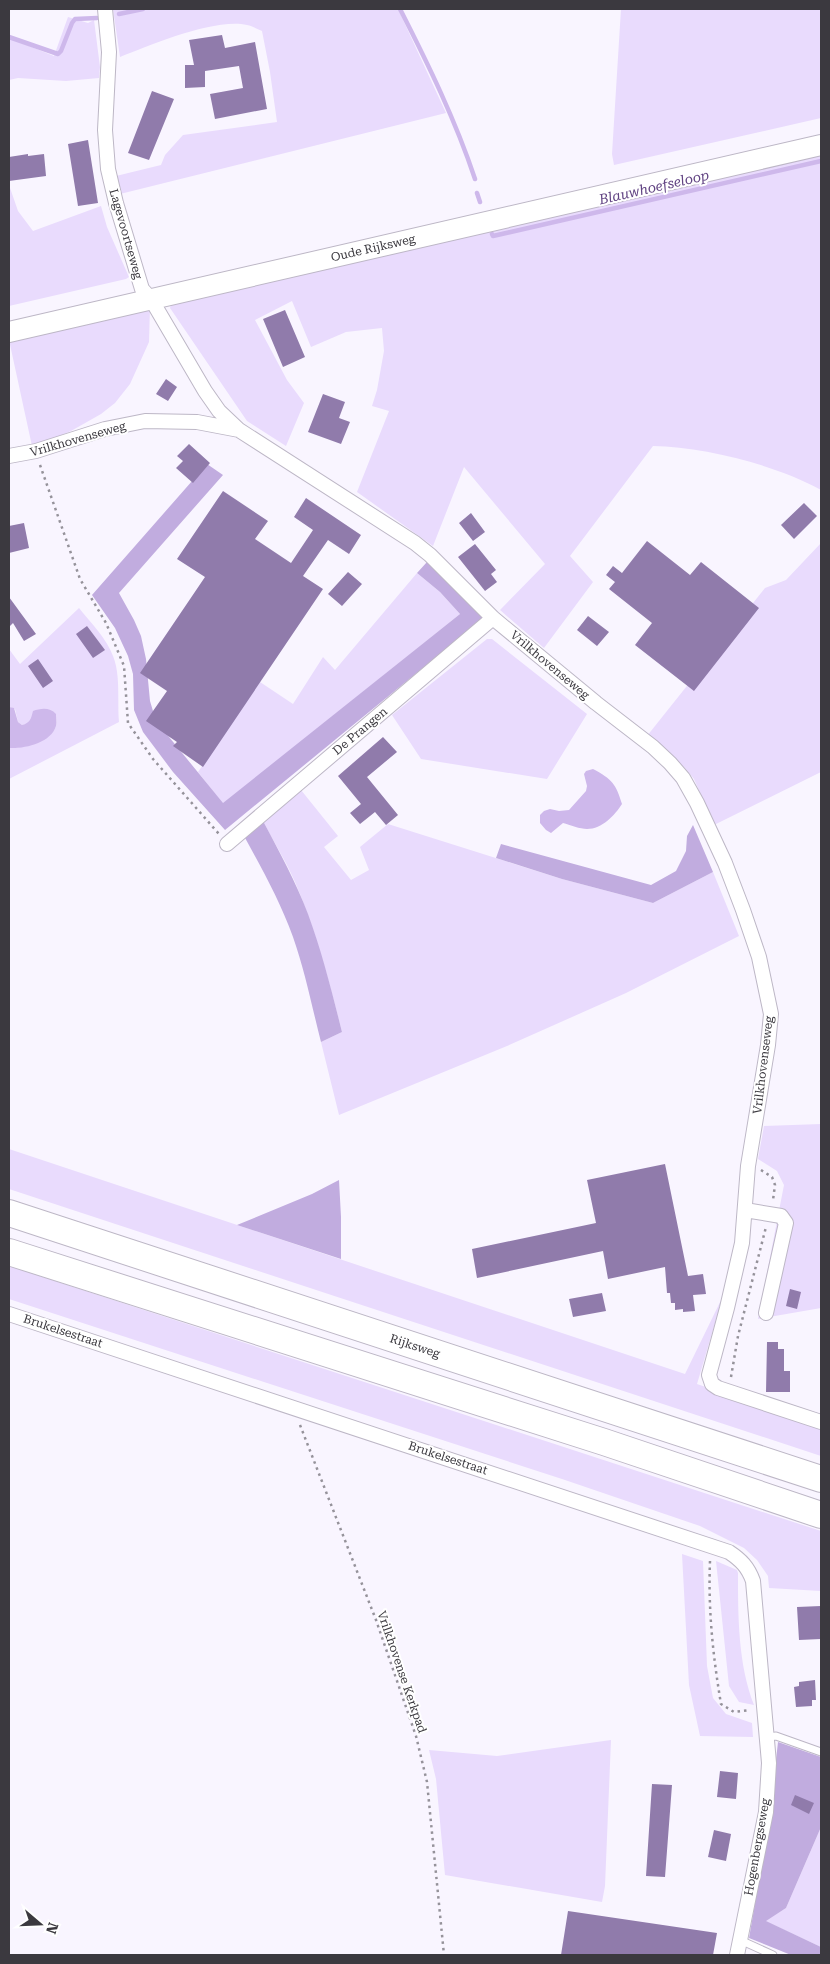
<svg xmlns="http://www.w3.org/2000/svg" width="830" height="1964" font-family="'Roboto Serif',serif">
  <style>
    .green { fill: #e9dbfd }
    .forest { fill: #c1acdf }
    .water { fill: #ceb8eb }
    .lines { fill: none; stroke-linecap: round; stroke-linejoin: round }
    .stream { stroke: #ceb8eb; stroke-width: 4.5 }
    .building { fill: #907bab }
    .lane-casing { stroke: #bdb7c6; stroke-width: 9 }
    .street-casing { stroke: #bdb7c6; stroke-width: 16 }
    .secondary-casing { stroke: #bdb7c6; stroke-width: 22 }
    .highway-casing { stroke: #bdb7c6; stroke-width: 28 }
    .path { stroke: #95929a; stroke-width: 2.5; stroke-dasharray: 2.5 4; stroke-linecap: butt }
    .lane { stroke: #fff; stroke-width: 7 }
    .street { stroke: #fff; stroke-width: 14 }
    .secondary { stroke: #fff; stroke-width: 20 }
    .highway { stroke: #fff; stroke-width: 26 }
    .labels { text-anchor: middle; stroke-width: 4; stroke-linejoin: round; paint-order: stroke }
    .street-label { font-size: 12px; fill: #3b393f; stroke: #fff }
    .water-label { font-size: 14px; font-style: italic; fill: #624483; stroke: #fff }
  </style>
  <rect width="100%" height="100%" fill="#f9f5ff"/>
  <path class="green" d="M113 9H398L446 113 120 194 116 176 161 165 165 155 183 135 277 122 270 72 262 31C257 29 252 26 247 25 214 18 151 45 120 57Z
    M621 9H821V118L614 165 612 154Z
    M68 17 88 23 94 20 100 67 99 78 66 81 18 78 9 80V38L54 56Z
    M821 151V490C776 465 705 447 653 446L570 556 593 582 544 648 500 610 545 564 464 467 433 546 357 492 389 411 372 406 377 390 384 351 382 328 346 332 311 347 292 301 255 320 287 380 304 403 286 446 247 421 170 308 172 301Z
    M9 185 18 211 33 231 101 206 107 227 129 277 126 279 9 306Z
    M150 307 149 342 130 384 115 403 101 414 71 431 43 443 32 446 9 340Z
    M821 543V772L714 825 694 779 684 767 647 736 765 588 786 580Z
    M417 573 440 592 460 614 223 804 198 772 260 682 293 704 323 657 335 670Z
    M79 608C91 623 107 639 113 656 121 676 117 701 119 722L9 779V748C21 749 52 739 56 726 57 723 56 717 56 714L30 721 27 724 22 725 18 722 15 709 9 707V649L20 664Z
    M487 639H492L587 714 547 779 421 759 392 715Z
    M301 790 338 836 324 847 351 880 369 870 360 847 388 824 562 879 653 903 713 872 739 936 626 993 507 1046 339 1115 321 1042 342 1032C329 981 316 931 295 882 286 861 273 841 263 821Z
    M821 1124V1308L758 1319 784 1185 777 1171 758 1159 764 1126Z
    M9 1149 685 1374 723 1296 697 1384 821 1427V1456L9 1189Z
    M9 1266 821 1531V1591L769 1588 768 1576 757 1560 744 1548 700 1526 562 1479 9 1299Z
    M682 1554 703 1561 707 1666 713 1698 726 1714 752 1723 753 1737 700 1736 689 1685Z
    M716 1561 737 1570 738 1573C738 1616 738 1664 754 1705L739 1702 729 1686Z
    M611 1740 605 1886 602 1902 445 1875 436 1779 429 1750 497 1756Z
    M821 1827V1947L765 1921 786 1908Z"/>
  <path class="forest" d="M207 464 223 475 119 593 134 620 141 636 146 659 150 701 156 721 223 803 460 614 440 592 417 573 427 562 485 617 225 830 173 772 143 732 134 710 133 674 128 656 115 628 92 595Z
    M263 821C279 851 296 882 308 914 322 952 332 992 342 1032L321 1042C312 1007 305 971 293 937 280 901 262 869 244 836Z
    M693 825 713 872 653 903 562 879 496 858 501 844 651 885 676 871 686 851 687 836Z
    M339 1180 341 1217V1259L237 1225 312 1194Z
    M778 1742 821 1757V1827L786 1908 766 1921 821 1947V1955H791L749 1938 769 1823Z"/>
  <path class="water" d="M9 707 14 708 18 722 22 725C30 723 31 719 33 711 41 708 50 707 56 714 56 717 57 723 56 726 51 743 24 749 9 748Z
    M593 769C612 779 616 784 622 804 615 815 602 829 587 829 580 829 570 825 563 823L551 833 546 830 540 823V815L544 811 550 809 559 811 569 810 586 791 587 786 584 774 586 771Z"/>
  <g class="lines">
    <path class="stream" d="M400 9C428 64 455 119 475 179
      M119 14 143 9
      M9 37 58 54 61 51 72 23 75 19 97 18
      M477 193 480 202
      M492 234 493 236 821 161"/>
  </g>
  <path class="building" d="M222 35 225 48 255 42 267 109 215 119 210 94 243 88 239 66 205 71V87L185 88V65H194L189 40Z
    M152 91 174 99 149 160 128 153Z
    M88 140 98 203 78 206 68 144Z
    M28 154V156L44 154 46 176 9 181V157Z
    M285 310 305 357 283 367 263 319Z
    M166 379 177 387 168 401 156 394Z
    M323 394 345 402 339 418 350 422 341 444 308 432Z
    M189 444 210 463 193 483 176 468 183 461 177 456Z
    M223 491 268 521 255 539 291 563 313 530 294 517 306 498 361 535 349 554 328 540 303 576 323 589 203 767 173 746 177 742 146 721 167 691 140 673 205 577 177 559Z
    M804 503 817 516 794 539 781 525Z
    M471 513 485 532 473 541 459 523Z
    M24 523 29 548 9 553V526Z
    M647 541 690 575 701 562 759 608 694 691 635 645 652 623 609 589 615 582 606 575 613 566 622 573Z
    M475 544 496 570 491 574 497 582 485 591 458 557Z
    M348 572 362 584 342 606 328 594Z
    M9 597 36 634 24 641 13 623 9 627Z
    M588 616 609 632 597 646 577 630Z
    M87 626 105 650 93 658 76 634Z
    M38 659 53 681 43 688 28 666Z
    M383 737 397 752 367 777 398 815 386 825 375 812 360 824 350 813 361 804 338 776Z
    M665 1164 688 1276 703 1274 706 1294 693 1295 695 1311 683 1312V1309L675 1310V1303H671L670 1293H667L665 1267 608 1279 603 1251 477 1278 472 1249 596 1223 587 1180Z
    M790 1289 801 1292 797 1309 786 1306Z
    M602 1293 606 1311 573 1317 569 1299Z
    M767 1342H778V1349H784V1371H790V1392H766Z
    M821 1606V1639L799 1640 797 1607Z
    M815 1680 816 1700H812V1706L796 1707 794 1687 799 1686V1682Z
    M720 1771 738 1773 736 1799 717 1797Z
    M652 1784 672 1785 665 1877 646 1876Z
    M795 1795 814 1803 809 1814 791 1805Z
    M714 1830 731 1834 726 1861 708 1857Z
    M568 1911 717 1933 713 1955H561Z"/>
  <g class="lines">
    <defs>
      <path id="lane" d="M767 1737 776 1736 821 1752
        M740 1940 773 1955"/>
      <path id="street" d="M105 9 109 52 105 130 108 169 116 203 142 289 151 299 205 391 219 411 238 429
        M9 456 36 451 105 429 145 421 197 422 239 430 415 543 430 555 493 618 596 703 653 747 670 763 683 778 697 803 725 863 743 910 759 957 771 1014 768 1045 748 1166 742 1243 727 1308 709 1375 712 1384 718 1388 821 1422
        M227 844 493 618
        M745 1210 781 1216 786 1223 766 1313
        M9 1314 729 1552C741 1560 748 1567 753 1581L769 1763 766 1812 737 1955"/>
      <path id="secondary" d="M9 332 821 145"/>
      <path id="highway" d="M9 1213 821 1479
        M9 1252 604 1442 821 1515"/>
    </defs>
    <use href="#lane" class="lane-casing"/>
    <use href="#street" class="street-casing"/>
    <use href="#secondary" class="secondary-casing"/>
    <use href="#highway" class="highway-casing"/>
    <path class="path" d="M40 465 80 579 106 623 124 666 128 723 153 759 219 834
      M761 1170 772 1177 775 1185 773 1200
      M731 1377 738 1336 766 1227
      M300 1425 376 1620 416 1736 427 1782 444 1955
      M710 1561C708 1610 713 1656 721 1704L734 1712 750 1710"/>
    <use href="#lane" class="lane"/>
    <use href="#street" class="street"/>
    <use href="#secondary" class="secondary"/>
    <use href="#highway" class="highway"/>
  </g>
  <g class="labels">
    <g class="street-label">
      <text transform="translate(126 234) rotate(74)" y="4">Lagevoortseweg</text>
      <text transform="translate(373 248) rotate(-13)" y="4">Oude Rijksweg</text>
      <text transform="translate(78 439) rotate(-16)" y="4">Vrilkhovenseweg</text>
      <text transform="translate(550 665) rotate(40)" y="4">Vrilkhovenseweg</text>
      <text transform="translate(360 731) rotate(-40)" y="4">De Prangen</text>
      <text transform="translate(763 1065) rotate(-83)" y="4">Vrilkhovenseweg</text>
      <text transform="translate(63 1331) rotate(18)" y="4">Brukelsestraat</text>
      <text transform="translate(415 1346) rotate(18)" y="4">Rijksweg</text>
      <text transform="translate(448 1458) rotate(18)" y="4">Brukelsestraat</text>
      <text transform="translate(402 1672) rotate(71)" y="4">Vrilkhovense Kerkpad</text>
      <text transform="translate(757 1847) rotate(-80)" y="4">Hogenbergseweg</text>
    </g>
    <g class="water-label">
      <text transform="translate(654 187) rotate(-13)" y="5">Blauwhoefseloop</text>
    </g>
  </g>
  <rect width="830" height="1964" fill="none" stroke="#3b393f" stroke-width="20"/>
  <g transform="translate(40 1924) rotate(109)" stroke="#ffffff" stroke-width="4" paint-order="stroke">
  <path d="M0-4L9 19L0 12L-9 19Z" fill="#3b393f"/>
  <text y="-8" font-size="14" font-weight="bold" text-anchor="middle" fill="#3b393f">N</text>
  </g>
</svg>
